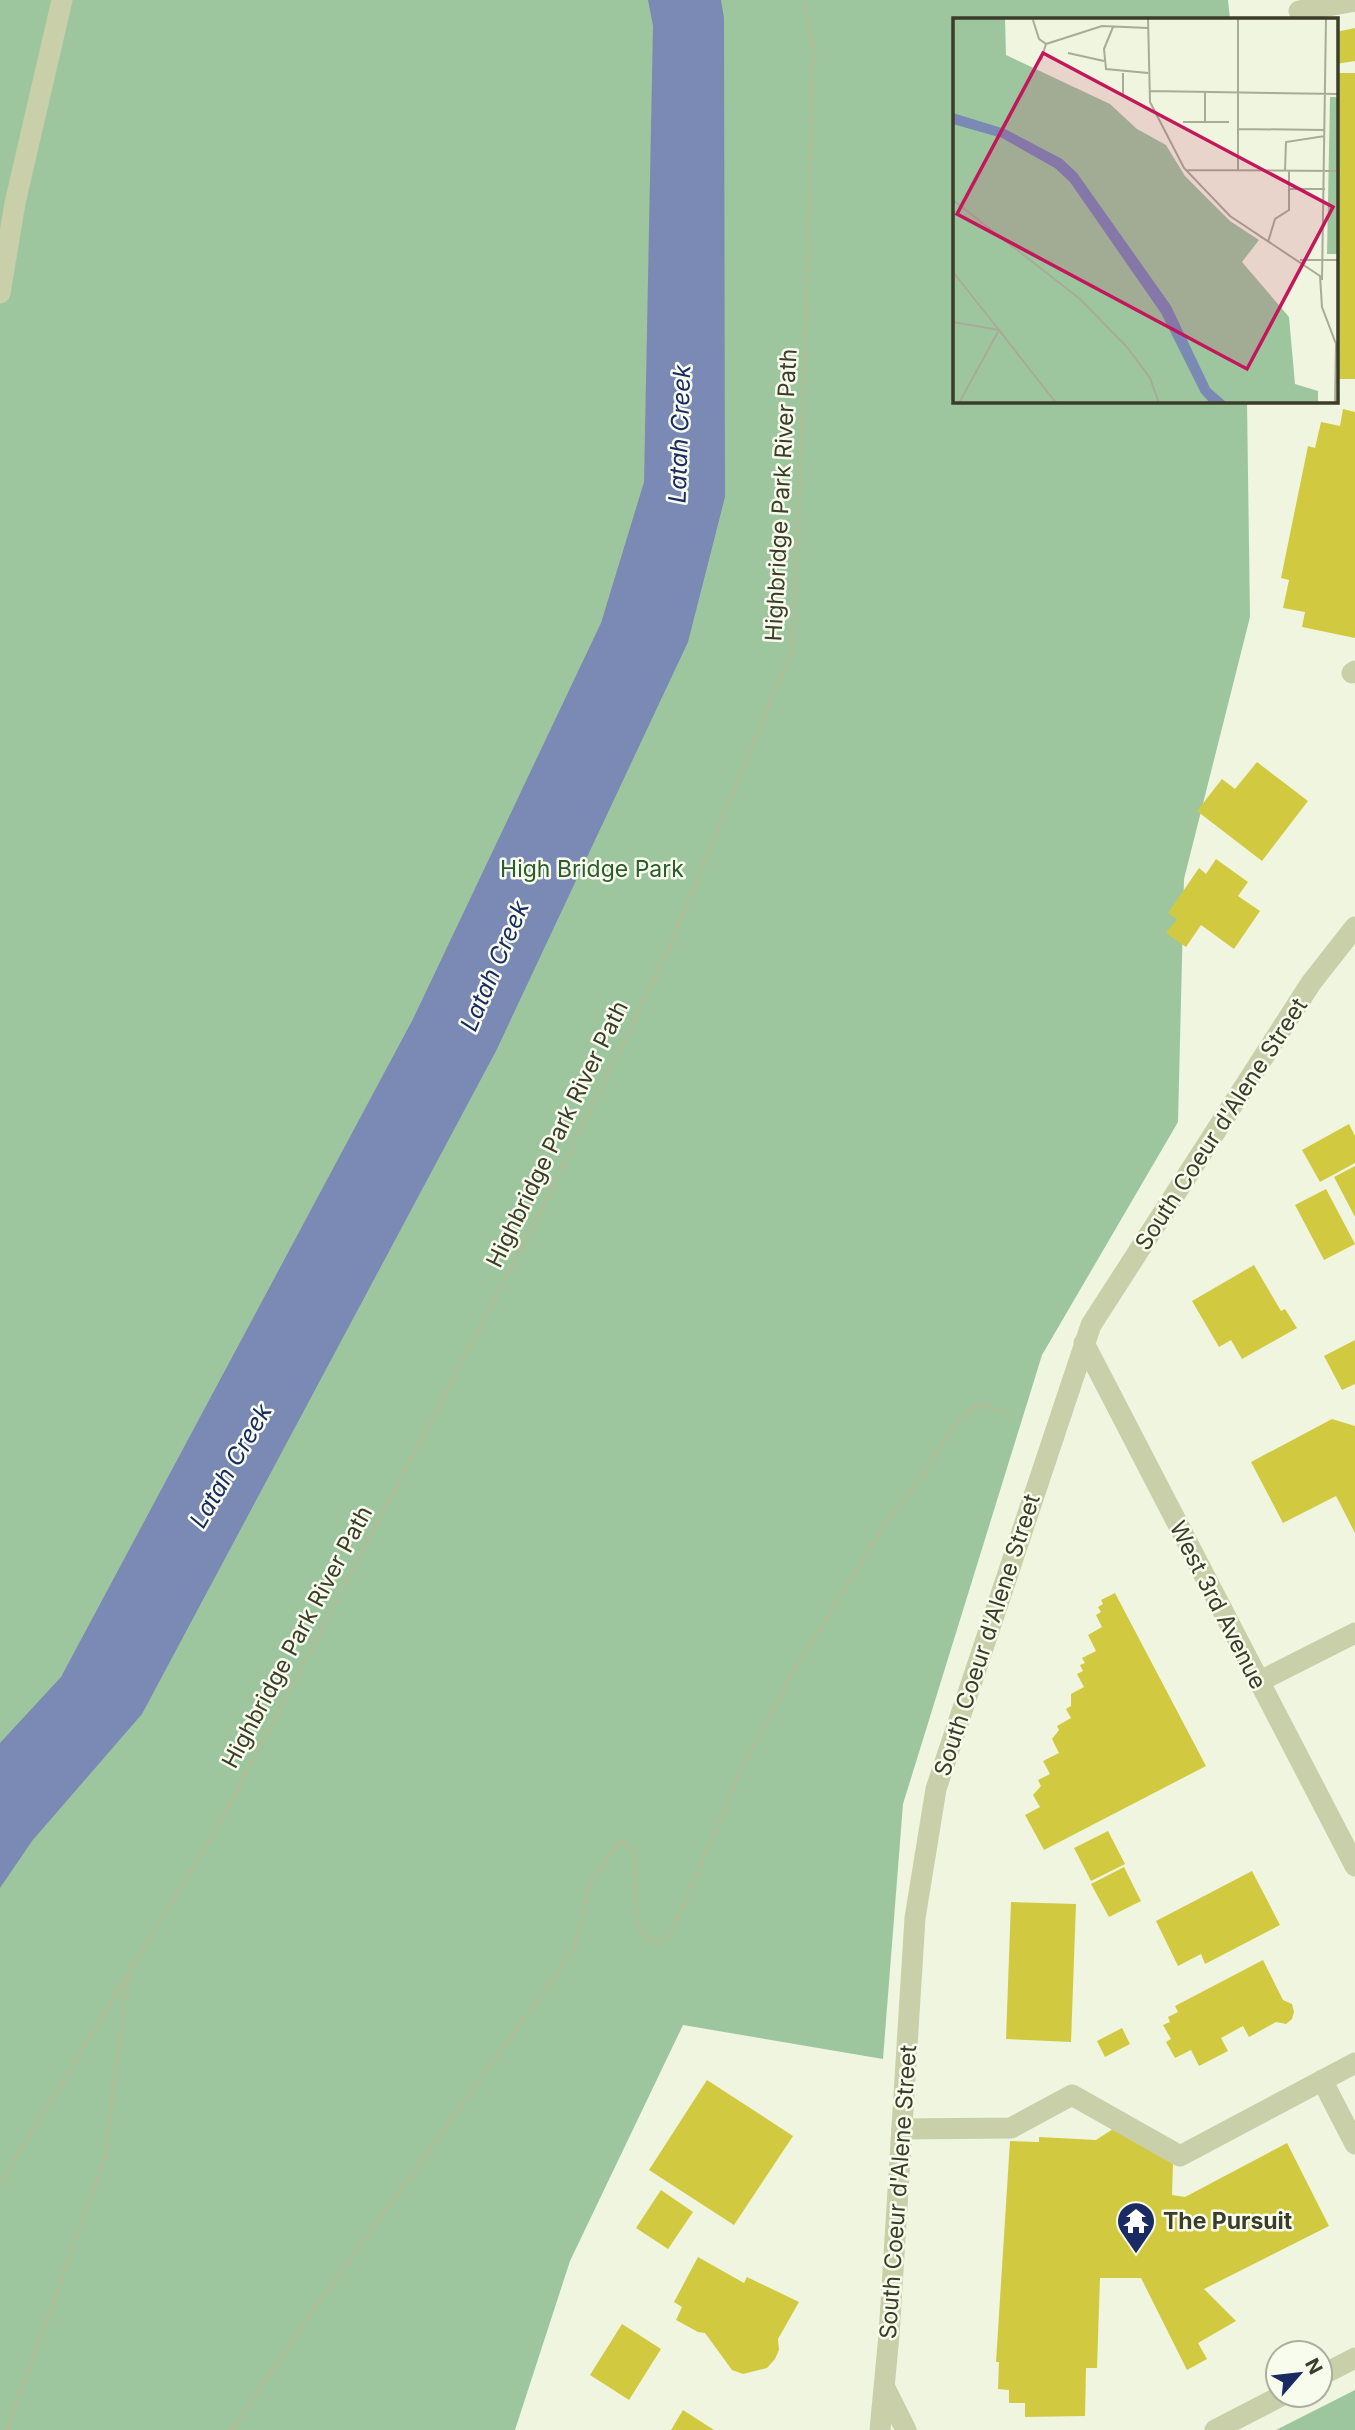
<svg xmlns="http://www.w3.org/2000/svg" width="1355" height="2430" font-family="Inter,sans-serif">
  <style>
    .green { fill: #9dc69f }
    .water { fill: #7b89b5 }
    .building { fill: #d1ca41 }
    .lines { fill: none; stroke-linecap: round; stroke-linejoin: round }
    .path { stroke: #b5bb93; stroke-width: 4.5; stroke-dasharray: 3.5 3.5; stroke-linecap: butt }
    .lane { stroke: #c9cfa9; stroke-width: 21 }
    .street { stroke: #c9cfa9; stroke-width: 21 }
    .labels { text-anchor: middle; stroke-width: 5; stroke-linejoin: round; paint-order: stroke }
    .street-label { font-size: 23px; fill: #3b3c29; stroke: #f8fcec }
    .park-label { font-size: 23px; fill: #2b5c2e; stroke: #f8fcec }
    .poi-label { font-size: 23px; font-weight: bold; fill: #3b3c29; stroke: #f8fcec; text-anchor: start }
    .water-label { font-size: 24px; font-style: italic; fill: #1a2a62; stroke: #f8fcec }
    .inset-road { fill: none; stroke: #a8ab96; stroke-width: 2 }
    .view { fill: #c2185b; fill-opacity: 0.15; stroke: #c2185b; stroke-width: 3.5 }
    .inset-edge { fill: none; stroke: #3b3c29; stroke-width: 3.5 }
  </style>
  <rect width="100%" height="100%" fill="#f0f5df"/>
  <path class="green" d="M0 0H1228L1230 19H954V401H1247L1250 617 1184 879 1178 1122 1042 1355 903 1804 883 2059 683 2025 570 2261 515 2430H0Z
    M1355 2390V2430H1276Z"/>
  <path class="water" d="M648 0H721L724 18 725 497 688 642 496 1051 142 1714 32 1841 0 1888V1743L61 1677 413 1019 601 623 644 482 653 26Z"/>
  <path class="building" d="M1355 28V61L1336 64V32Z
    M1336 73H1355V379H1336Z
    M1343 409 1355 412V638L1302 627 1305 612 1283 608 1289 580 1281 578 1308 446 1315 448 1321 422 1340 426Z
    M1257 762 1308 801 1262 861 1197 811 1222 779 1235 789Z
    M1216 859 1248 882 1238 896 1260 911 1234 949 1201 925 1186 947 1166 933 1177 919 1168 913 1199 868 1206 874Z
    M1349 1124 1355 1136V1163L1320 1182 1302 1150Z
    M1355 1166V1217L1334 1177Z
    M1326 1189 1355 1244 1324 1260 1295 1205Z
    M1254 1265 1281 1311 1285 1309 1297 1328 1242 1359 1231 1340 1219 1347 1192 1301Z
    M1355 1340V1384L1342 1390 1324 1356Z
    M1332 1419 1355 1426V1533L1336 1496 1283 1523 1251 1462Z
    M1115 1593 1206 1766 1044 1850 1025 1815 1040 1807 1033 1795 1041 1786 1038 1780 1050 1774 1043 1761 1059 1753 1052 1739 1059 1730 1057 1726 1071 1718 1066 1709 1071 1706V1694L1084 1687 1077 1674 1083 1671 1080 1665 1085 1663 1082 1658 1096 1651 1088 1635 1102 1627 1096 1615 1101 1612 1098 1607 1103 1604 1101 1600Z
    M1108 1831 1125 1864 1091 1881 1074 1848Z
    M1124 1867 1141 1901 1109 1917 1091 1884Z
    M1252 1871 1280 1925 1205 1964 1201 1954 1178 1966 1156 1921Z
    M1011 1902 1076 1904 1071 2042 1006 2039Z
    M1263 1960 1283 2000 1292 2004 1294 2012 1292 2019 1286 2024 1276 2022 1249 2037 1243 2026 1221 2038 1228 2051 1199 2066 1191 2050 1175 2058 1166 2042 1171 2039 1163 2025 1170 2022 1168 2017 1178 2012 1175 2006Z
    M1122 2028 1130 2044 1105 2057 1097 2041Z
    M707 2080 793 2136 734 2225 649 2170Z
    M1113 2129 1173 2163 1172 2195 1185 2197 1287 2143 1329 2226 1204 2289 1236 2321 1198 2343 1207 2359 1187 2370 1141 2278H1100L1097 2368H1086L1085 2416 1025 2417V2403H1009V2390L998 2389 999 2362H996L1010 2141 1039 2142V2137L1096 2140Z
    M661 2190 693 2212 668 2249 636 2228Z
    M698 2257 744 2283 747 2277 799 2302 778 2339 779 2350 775 2359 767 2368 743 2374 732 2370 705 2333 698 2332 676 2320 682 2307 674 2302Z
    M622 2324 661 2349 629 2400 590 2375Z
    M683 2410 714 2430H671Z"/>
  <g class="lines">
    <path class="path" d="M0 2184 216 1830 541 1211 665 957 792 650 805 363 813 46 804 0
      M7 2430 105 2157 128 1977
      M232 2430 309 2316 574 1950 589 1885 621 1840 634 1850 637 1922 647 1939 660 1942 672 1931 740 1772 793 1672 886 1522 918 1482 956 1422 974 1407 985 1405 1003 1413"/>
    <path class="lane" d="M1299 11 1355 1
      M0 293 15 203 62 0
      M1352 673 1355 671
      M1322 2080 1355 2144
      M902 2129 1011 2128 1072 2095 1180 2156 1355 2063"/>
    <path class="street" d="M1084 1343 1355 1866
      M1258 1682 1355 1633
      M1320 2376 1355 2358
      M885 2388 906 2430
      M880 2430 889 2335 915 1918 936 1789 1091 1325 1311 983 1355 927
      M1215 2430 1283 2395"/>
  </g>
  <defs>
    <symbol id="temple-pin" viewBox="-11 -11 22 30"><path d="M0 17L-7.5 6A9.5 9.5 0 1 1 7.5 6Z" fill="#1a2a62" stroke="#f8fcec"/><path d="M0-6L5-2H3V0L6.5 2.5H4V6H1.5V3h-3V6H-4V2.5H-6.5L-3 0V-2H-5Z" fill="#fff"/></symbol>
  </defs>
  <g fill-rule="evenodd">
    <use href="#temple-pin" x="1114" y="2199" width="44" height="60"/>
  </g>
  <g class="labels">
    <g class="street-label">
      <text transform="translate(781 495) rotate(-87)" y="8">Highbridge Park River Path</text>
      <text transform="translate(1221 1124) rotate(-57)" y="8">South Coeur d'Alene Street</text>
      <text transform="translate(557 1134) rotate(-64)" y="8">Highbridge Park River Path</text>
      <text transform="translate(1218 1605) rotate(63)" y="8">West 3rd Avenue</text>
      <text transform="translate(987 1635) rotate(-72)" y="8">South Coeur d'Alene Street</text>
      <text transform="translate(297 1637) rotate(-62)" y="8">Highbridge Park River Path</text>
      <text transform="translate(898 2192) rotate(-86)" y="8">South Coeur d'Alene Street</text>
    </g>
    <g class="park-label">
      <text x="592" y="877">High Bridge Park</text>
    </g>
    <g class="poi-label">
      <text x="1163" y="2229">The Pursuit</text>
    </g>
    <g class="water-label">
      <text transform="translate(680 434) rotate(-88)" y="8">Latah Creek</text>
      <text transform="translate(495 966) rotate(-67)" y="8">Latah Creek</text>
      <text transform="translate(231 1466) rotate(-60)" y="8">Latah Creek</text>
    </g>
  </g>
  <g transform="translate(953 18)">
    <rect width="385" height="385" fill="#f0f5df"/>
    <path d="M0 0H52L53 37 157 86 184 111 213 127 232 158 277 203 306 222 289 244 336 299 342 366 365 373V385H0ZM377 79H385V236H374Z" fill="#9dc69f"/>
    <path d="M0 95 52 111 109 141 124 155 218 288 257 370 274 385H257L248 375 208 295 117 164 102 150 49 120 0 106Z" fill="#7b89b5"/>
    <path class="inset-road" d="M195 0 197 84 231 150 277 198 367 258 369 289 383 326 382 385M80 2 86 21 93 26 88 42M160 9 151 31 153 51 195 55M93 26 149 8 195 10M115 35 151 43M170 55V78M196 73 385 76M230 104H276M252 104V74M285 111 372 112M233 152 385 153M285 153V0M332 153 333 124 372 118M336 171H372M0 182 127 281 173 328 197 360 206 385M315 224 322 201 336 192V153M347 242H385M0 254 46 312 6 385M369 262 373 0M0 304 46 312 103 385"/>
    <path class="view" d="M90 35 380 189 294 351 4 196Z"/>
    <rect width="385" height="385" class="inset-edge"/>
  </g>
  <g transform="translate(1299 2374) rotate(62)"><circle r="33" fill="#f8fcec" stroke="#acaf9e" stroke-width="2"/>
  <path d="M0-5L12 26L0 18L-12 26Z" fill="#1a2a62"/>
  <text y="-10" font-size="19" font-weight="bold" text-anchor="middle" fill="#3b3c29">N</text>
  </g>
</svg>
